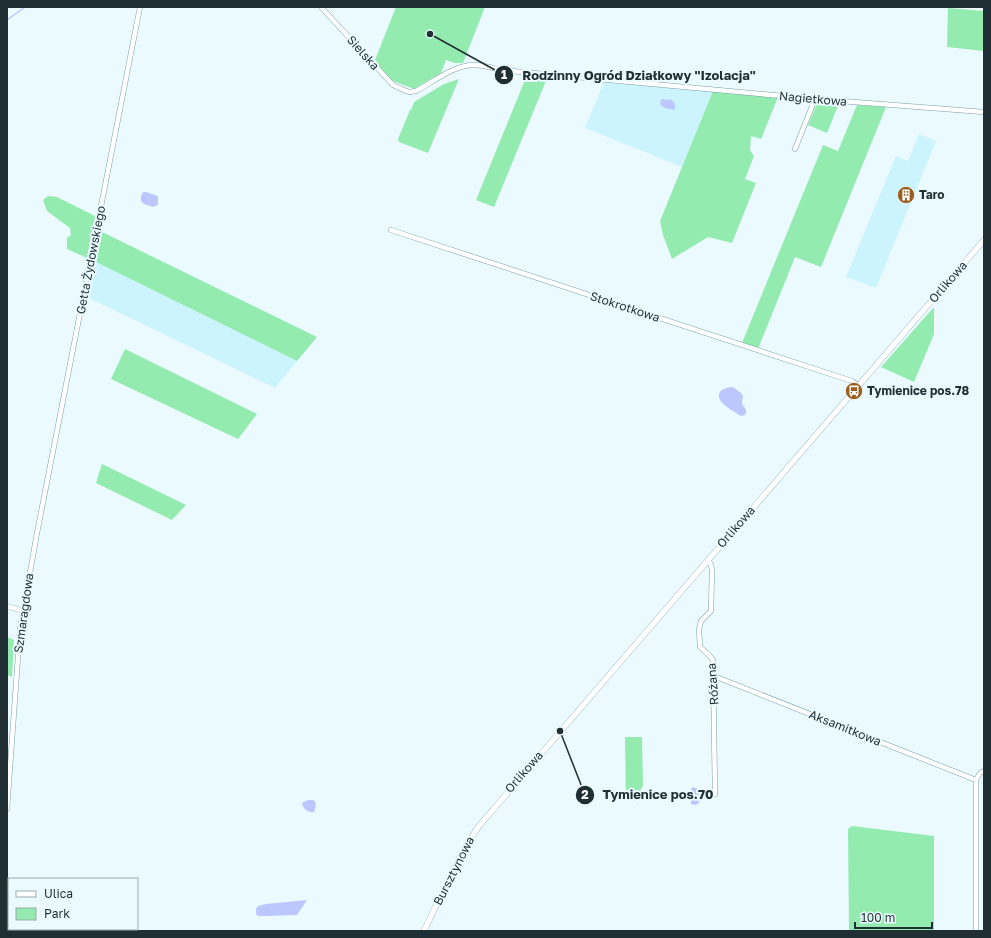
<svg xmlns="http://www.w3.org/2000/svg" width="991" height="938" font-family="'Golos Text',sans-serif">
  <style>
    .built { fill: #ccf4fe }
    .green { fill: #93ebb0 }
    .water { fill: #bbc7fe }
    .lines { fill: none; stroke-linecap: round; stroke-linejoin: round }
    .stream { stroke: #bbc7fe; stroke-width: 1.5 }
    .minor-casing { stroke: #799fa9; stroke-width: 5.5 }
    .tertiary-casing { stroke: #799fa9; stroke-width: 6 }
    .minor { stroke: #fff; stroke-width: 4.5 }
    .tertiary { stroke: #fff; stroke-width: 5.5 }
    .labels { text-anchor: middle; stroke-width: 4; stroke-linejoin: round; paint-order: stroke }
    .street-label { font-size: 12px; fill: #1f2f33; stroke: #eafafe }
    .poi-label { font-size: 12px; font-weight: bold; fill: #1f2f33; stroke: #eafafe; text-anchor: start }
    .leader { fill: none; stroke: #1f2f33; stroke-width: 1.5 }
    .callout-dot { fill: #1f2f33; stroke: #eafafe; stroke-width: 1.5 }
    .mark-label { font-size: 12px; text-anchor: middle; font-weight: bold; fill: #fff }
    .callout-label { font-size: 13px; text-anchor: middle; font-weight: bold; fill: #1f2f33; stroke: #eafafe; stroke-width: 4; stroke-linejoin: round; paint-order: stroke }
  </style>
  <rect width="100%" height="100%" fill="#eafafe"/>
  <path class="built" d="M604 82 713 91 682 167 585 128Z
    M919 134 936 141 876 288 846 277 896 156 908 161Z
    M96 262 297 361 275 388 89 298Z"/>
  <path class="green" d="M396 7H485L463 63H455L446 60 441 73 414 89 393 81 383 71 375 60Z
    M948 8 984 11V51L947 47Z
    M527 75 548 76 494 207 476 200Z
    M459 79 428 153 399 142 398 139 410 110H411L414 102 444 84Z
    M713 91 778 97 761 139 751 136 750 150 754 156 745 179 756 183 732 243 708 237 672 259 663 235 660 221Z
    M818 101 839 103 827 133 808 125Z
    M857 105 886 107 821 267 795 257 758 349 742 343 823 145 838 151Z
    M48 196 57 197 95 216 87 258 67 249V238L71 235 70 228 47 211 43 200Z
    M102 232 317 337 297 361 96 262Z
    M934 307V334L914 382 881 367Z
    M125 349 257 414 238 439 111 379Z
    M102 464 186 505 172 520 96 483Z
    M7 637 14 640 12 677 7 675Z
    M625 737H642L643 785 636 801 626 800Z
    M852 826 934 836V931H849L848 829Z
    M9 913V929H43V931H7V914Z"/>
  <path class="water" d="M663 99 668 100 669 99C673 101 676 103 675 108L674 110C669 109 663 108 660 104L661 101 660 100Z
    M143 192H146L158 196V205L153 207 144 204 141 201V196Z
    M733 387 741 393 743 396C743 397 742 401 742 402 742 408 749 408 745 415L741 416C736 413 731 410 727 407 714 397 717 388 733 387Z
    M692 787 699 789C701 796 702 803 695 805L691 804 690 795Z
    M308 800H313L315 801 316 806 314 812C308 813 303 809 302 803Z
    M307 900 297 915 264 916H258L256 914V909L258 906 266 904Z"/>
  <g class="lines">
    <path class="stream" d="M7 20 25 7"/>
    <defs>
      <path id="minor" d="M321 7 393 85 406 91 410 92 416 91C435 81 452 66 473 65 486 65 498 70 511 71L815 99 984 112
        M795 149 815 99
        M391 230 852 381 858 385
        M708 560 711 565 712 570 711 611 701 621 699 629 700 647 709 655 713 660 715 794
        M7 606 23 611
        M714 676 976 780
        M7 809 20 629 37 533 140 7
        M976 931V780L980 773 984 771"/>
      <path id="tertiary" d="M424 931C441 896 456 859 479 826L984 240"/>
    </defs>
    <use href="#minor" class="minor-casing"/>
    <use href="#tertiary" class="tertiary-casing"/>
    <use href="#minor" class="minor"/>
    <use href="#tertiary" class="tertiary"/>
  </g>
  <defs>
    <symbol id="building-disc" viewBox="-11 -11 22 22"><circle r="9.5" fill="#995e1e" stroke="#eafafe"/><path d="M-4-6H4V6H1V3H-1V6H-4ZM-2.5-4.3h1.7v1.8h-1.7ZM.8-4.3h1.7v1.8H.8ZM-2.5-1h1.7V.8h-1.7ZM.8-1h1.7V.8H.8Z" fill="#fff"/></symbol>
    <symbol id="bus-disc" viewBox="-11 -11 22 22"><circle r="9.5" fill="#995e1e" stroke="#eafafe"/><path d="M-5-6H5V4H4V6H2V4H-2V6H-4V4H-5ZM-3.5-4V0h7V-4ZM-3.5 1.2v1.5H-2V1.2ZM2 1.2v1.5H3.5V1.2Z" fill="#fff"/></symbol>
  </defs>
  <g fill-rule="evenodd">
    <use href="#building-disc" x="896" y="185" width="20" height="20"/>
    <use href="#bus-disc" x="844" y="381" width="20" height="20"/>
  </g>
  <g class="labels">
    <g class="street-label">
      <text transform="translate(363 53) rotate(48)" y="4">Sielska</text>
      <text transform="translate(813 99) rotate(5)" y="4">Nagietkowa</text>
      <text transform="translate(91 260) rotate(-79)" y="4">Getta Żydowskiego</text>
      <text transform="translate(948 282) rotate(-49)" y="4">Orlikowa</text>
      <text transform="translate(625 307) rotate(18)" y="4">Stokrotkowa</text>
      <text transform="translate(736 527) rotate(-49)" y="4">Orlikowa</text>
      <text transform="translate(24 613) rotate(-82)" y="4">Szmaragdowa</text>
      <text transform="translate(713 684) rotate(-94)" y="4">Różana</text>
      <text transform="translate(845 728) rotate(22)" y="4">Aksamitkowa</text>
      <text transform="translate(524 772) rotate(-49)" y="4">Orlikowa</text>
      <text transform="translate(454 871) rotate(-63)" y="4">Bursztynowa</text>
    </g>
    <g class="poi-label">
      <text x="919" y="199">Taro</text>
      <text x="867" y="395">Tymienice pos.78</text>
    </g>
  </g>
  <path class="leader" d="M430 34L504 75M560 731L585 795"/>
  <g class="callout-dot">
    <circle cx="430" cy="34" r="4"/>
    <circle cx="560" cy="731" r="4"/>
    <circle cx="504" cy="75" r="10"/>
    <circle cx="585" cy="795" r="10"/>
  </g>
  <g class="mark-label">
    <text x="504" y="79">1</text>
    <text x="585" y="799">2</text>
  </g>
  <g class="callout-label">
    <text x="639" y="80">Rodzinny Ogród Działkowy "Izolacja"</text>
    <text x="658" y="799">Tymienice pos.70</text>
  </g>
  <rect width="991" height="938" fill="none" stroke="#1f2f33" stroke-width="16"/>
  <rect x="8" y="878" width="130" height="52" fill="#eafafe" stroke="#99a9ad"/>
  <rect x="16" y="891" width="20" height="6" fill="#ffffff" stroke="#99a9ad"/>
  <text x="44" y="898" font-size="12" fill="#1f2f33">Ulica</text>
  <rect x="16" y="908" width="20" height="12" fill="#93ebb0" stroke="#99a9ad"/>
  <text x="44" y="918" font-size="12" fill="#1f2f33">Park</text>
  <path d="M855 922v6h77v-6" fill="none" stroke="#1f2f33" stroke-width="2"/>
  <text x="861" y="922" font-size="12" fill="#1f2f33" stroke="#eafafe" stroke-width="3" paint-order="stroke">100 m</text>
</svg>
